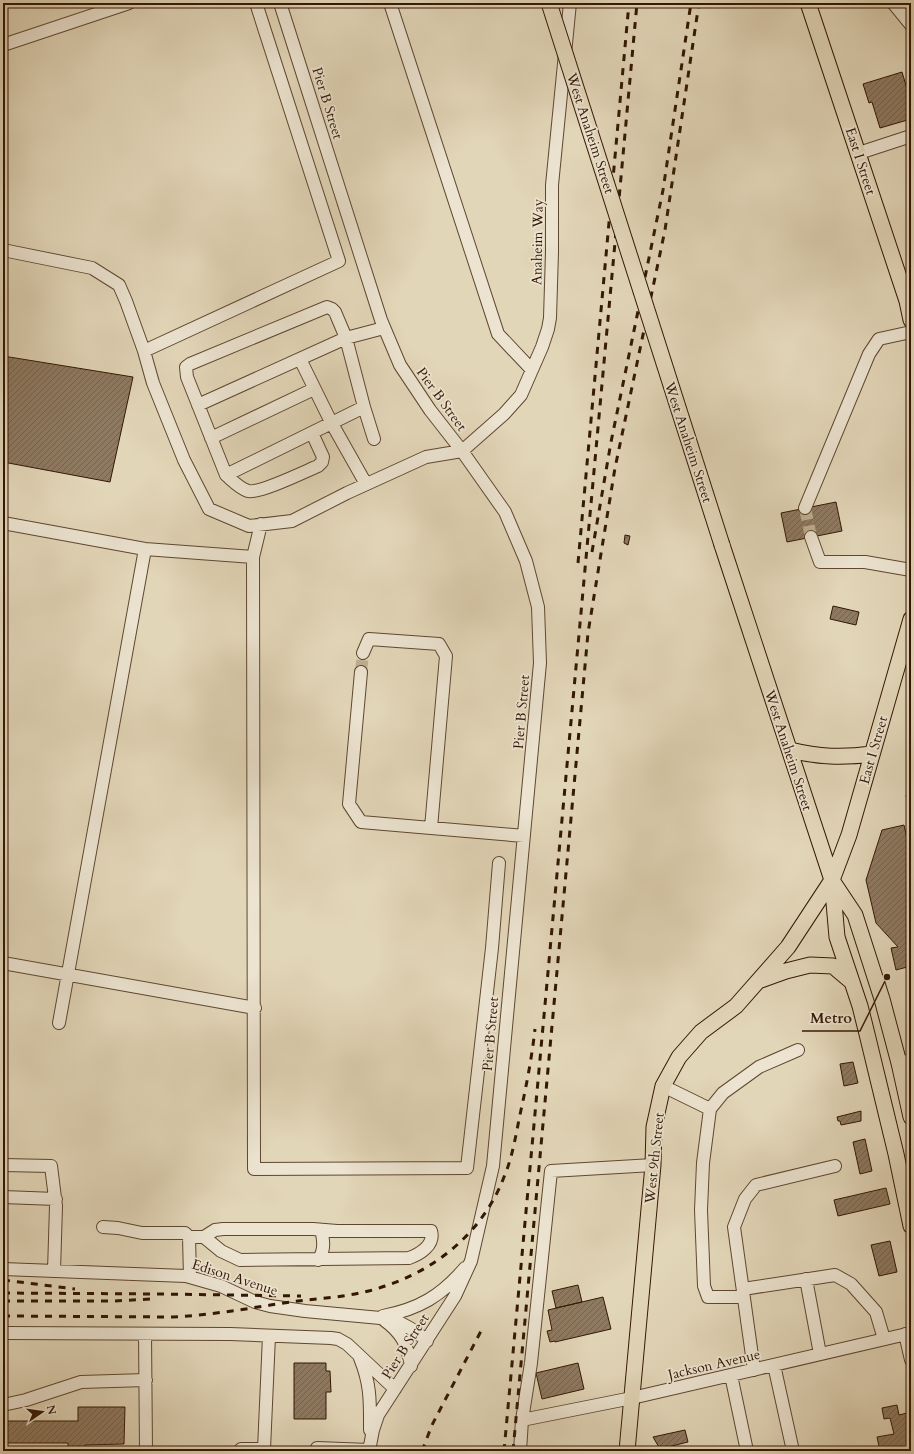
<svg xmlns="http://www.w3.org/2000/svg" width="914" height="1454" font-family="Cardo,serif">
  <style>
    .building { fill: url(#building-hatch); stroke: #331704 }
    .lines { fill: none; stroke-linecap: round; stroke-linejoin: round }
    .minor-tunnel { stroke: #bfb094; stroke-width: 12; stroke-dasharray: 12 6; stroke-linecap: butt }
    .minor-casing { stroke: #5f4731; stroke-width: 14 }
    .major-casing { stroke: #331704; stroke-width: 17 }
    .minor { stroke: #ece4d1; stroke-width: 12 }
    .major { stroke: #e2d6b8; stroke-width: 15 }
    .rail { stroke: #331704; stroke-width: 3; stroke-dasharray: 7 7; stroke-linecap: butt }
    .major-bridge-casing { stroke: #331704; stroke-width: 17; stroke-linecap: butt }
    .major-bridge { stroke: #e2d6b8; stroke-width: 15 }
    .labels { text-anchor: middle; stroke-width: 3.5; stroke-linejoin: round; paint-order: stroke }
    .street-label { font-size: 14px; fill: #331704; stroke: #ece4d1 }
    .leader { fill: none; stroke: #331704; stroke-width: 1.5 }
    .callout-dot { fill: #331704; stroke: #ece4d1; stroke-width: 1.5 }
    .callout-label { font-size: 15px; text-anchor: middle; font-weight: bold; fill: #331704; stroke: #ece4d1; stroke-width: 3.5; stroke-linejoin: round; paint-order: stroke }
  </style>
  <defs>
    <pattern id="building-hatch" width="6" height="6" patternUnits="userSpaceOnUse"><rect width="6" height="6" fill="#8e7a62"/><path d="M-1 1l2-2M0 6l6-6M5 7l2-2" fill="none" stroke="#75634f"/></pattern>
  </defs>
  <rect width="100%" height="100%" fill="#e2d6b8"/>
  <filter id="stains"><feTurbulence type="fractalNoise" baseFrequency=".005" numOctaves="4"/><feColorMatrix values="0 0 0 0 .2 0 0 0 0 .09 0 0 0 0 .02 0 0 0 .5 -.17"/></filter>
  <radialGradient id="worn" r=".72"><stop offset=".6" stop-color="#630" stop-opacity="0"/><stop offset="1" stop-color="#630" stop-opacity=".3"/></radialGradient>
  <path class="building" d="M902 72 911 102V119L880 128 872 102 869 103 863 84Z
    M3 356 133 377 110 482 3 462Z
    M836 502 842 531 787 542 781 513Z
    M625 535 630 536 628 545 624 543Z
    M833 606 859 612 856 625 830 619Z
    M911 794V815L910 816 906 795Z
    M904 825 911 857V966L896 970 891 948 898 947 876 923 866 880 882 830Z
    M853 1062 858 1083 844 1086 840 1064Z
    M861 1111V1121L841 1125 840 1121H838L837 1117Z
    M865 1139 872 1171 860 1174 853 1142Z
    M886 1188 890 1204 838 1216 834 1200Z
    M890 1241 897 1272 879 1276 871 1245Z
    M578 1285 582 1302 556 1308 552 1291Z
    M603 1297 611 1329 555 1342V1341L550 1342 547 1331 552 1330 548 1310Z
    M294 1363H326V1371H330L331 1392H326V1419H294Z
    M578 1363 584 1389 542 1399 536 1373Z
    M897 1405 899 1415 911 1412V1451H880L877 1437 894 1434 890 1418 884 1419 882 1408Z
    M78 1407H125L124 1444 85 1445V1451H68V1443H3V1421H78Z
    M685 1430 688 1442 660 1449 653 1437Z"/>
  <g class="lines">
    <path class="minor-tunnel" d="M805 508 811 537
      M361 672 363 653"/>
    <defs>
      <path id="minor" d="M280 3 381 320 400 365 430 410 462 451 505 512 526 561 538 607 540 663 493 1166 471 1261 455 1296 378 1415 373 1430 369 1451
        M390 3 498 334 532 370
        M893 3 911 25
        M3 45 129 3
        M859 153 911 136
        M3 250 92 268 119 285 126 301 144 351 153 383 184 460 209 509 249 526 292 521 347 493 426 457 462 451
        M144 351 339 261 256 3
        M300 359 331 422 366 484
        M198 405 346 338 384 328
        M312 433 323 457 322 462 318 466C306 471 259 494 248 491 239 488 233 481 226 475L187 377 186 367 190 364 327 307 332 309 335 312 346 338 364 407 374 439
        M211 438 314 389
        M462 451 504 414 521 395 542 347 548 329 550 318 552 252V185L570 3
        M226 475 364 407
        M805 508 869 354 879 339 911 332
        M3 523 145 549 253 557
        M261 524 253 557 254 1169 467 1168 492 948 499 863
        M811 537 820 562H865L911 570
        M361 672 349 804 361 822 431 828 446 656 439 644 369 639 363 653
        M431 828 524 836
        M3 963 255 1008
        M59 1023 145 549
        M899 1063 911 1060
        M663 1086 710 1109
        M3 1165 51 1166 56 1206 54 1271
        M3 1197 56 1199
        M103 1227 118 1228 142 1233H185L189 1237 190 1277
        M189 1237H204L215 1230 223 1229H313L337 1231H431C435 1245 420 1254 409 1258L240 1260 221 1251 204 1237
        M318 1260C325 1251 324 1240 321 1230
        M3 1269 186 1276 221 1286 255 1302 270 1306 305 1311 391 1319C405 1324 416 1331 427 1341
        M806 1279 820 1354
        M743 1289 835 1275 851 1284 876 1312 884 1339
        M744 1297H708L704 1286 701 1210 703 1163 710 1109 723 1093 759 1067 798 1050
        M383 1316C419 1309 441 1296 465 1268
        M384 1320C402 1333 407 1344 411 1366
        M3 1333 230 1334 331 1338 338 1339 347 1344 395 1389
        M145 1334 146 1451
        M905 1334 911 1360
        M360 1358C371 1385 370 1402 370 1430
        M774 1365 793 1451
        M754 1370 734 1227 745 1199 756 1185 835 1166
        M731 1375 747 1451
        M3 1405 26 1400 81 1382 146 1380
        M522 1420 632 1398 911 1333
        M317 1448 369 1450
        M241 1449H264L269 1336
        M520 1451 522 1420 531 1363 551 1171 653 1165"/>
      <path id="major" d="M808 3 907 301 911 320
        M722 545 832 880 837 937 860 1006 867 1034 896 1154 911 1226
        M790 750C819 757 842 758 872 754
        M833 882 855 915 882 999 899 1063 911 1117
        M761 980 786 971 810 965 833 966 852 982
        M627 1451 653 1165 654 1127 663 1086 679 1057 701 1032 736 1006 788 947 832 880 849 835 911 619"/>
    </defs>
    <use href="#minor" class="minor-casing"/>
    <use href="#major" class="major-casing"/>
    <use href="#minor" class="minor"/>
    <use href="#major" class="major"/>
    <path class="rail" d="M592 552 611 442 663 190 691 3
      M578 563 629 3
      M3 1280 75 1289
      M3 1293 161 1294 301 1296
      M3 1301H115L151 1299
      M3 1316 173 1317C212 1315 251 1308 290 1302 321 1298 355 1297 385 1286 438 1269 484 1230 504 1177 513 1156 516 1133 521 1110 527 1083 532 1056 535 1029
      M422 1451 432 1425 481 1331
      M504 1451 637 3
      M513 1451 588 633 615 468 665 230 699 3"/>
    <defs>
      <path id="major-bridge" d="M549 3 722 545"/>
    </defs>
    <use href="#major-bridge" class="major-bridge-casing"/>
    <use href="#major-bridge" class="major-bridge"/>
  </g>
  <g class="labels">
    <g class="street-label">
      <text transform="translate(328 103) rotate(73)" y="5">Pier B Street</text>
      <text transform="translate(591 133) rotate(72)" y="5">West Anaheim Street</text>
      <text transform="translate(861 161) rotate(72)" y="5">East I Street</text>
      <text transform="translate(537 242) rotate(-89)" y="5">Anaheim Way</text>
      <text transform="translate(442 399) rotate(54)" y="5">Pier B Street</text>
      <text transform="translate(689 442) rotate(72)" y="5">West Anaheim Street</text>
      <text transform="translate(521 712) rotate(-85)" y="5">Pier B Street</text>
      <text transform="translate(789 750) rotate(72)" y="5">West Anaheim Street</text>
      <text transform="translate(873 750) rotate(-74)" y="5">East I Street</text>
      <text transform="translate(490 1034) rotate(-85)" y="5">Pier B Street</text>
      <text transform="translate(654 1158) rotate(-84)" y="5">West 9th Street</text>
      <text transform="translate(235 1277) rotate(18)" y="5">Edison Avenue</text>
      <text transform="translate(405 1346) rotate(-57)" y="5">Pier B Street</text>
      <text transform="translate(714 1364) rotate(-13)" y="5">Jackson Avenue</text>
    </g>
  </g>
  <path class="leader" d="M887 977L860 1031H802"/>
  <circle class="callout-dot" cx="887" cy="977" r="4"/>
  <g class="callout-label">
    <text x="831" y="1023">Metro</text>
  </g>
  <rect width="914" height="1454" fill="none" stroke="#e2d6b8" stroke-width="16"/>
  <rect x="4" y="4" width="906" height="1446" fill="none" stroke="#331704" stroke-width="2"/>
  <rect x="8" y="8" width="898" height="1438" fill="none" stroke="#331704"/>
  <g transform="translate(42 1412) rotate(77)" stroke="#ece4d1" stroke-width="3" paint-order="stroke">
  <path d="M0-3L7 15L0 10L-7 15Z" fill="#331704"/>
  <text y="-6" font-size="11" font-weight="bold" text-anchor="middle" fill="#331704">N</text>
  </g>
  <rect width="100%" height="100%" filter="url(#stains)"/>
  <rect width="100%" height="100%" fill="url(#worn)"/>
</svg>
